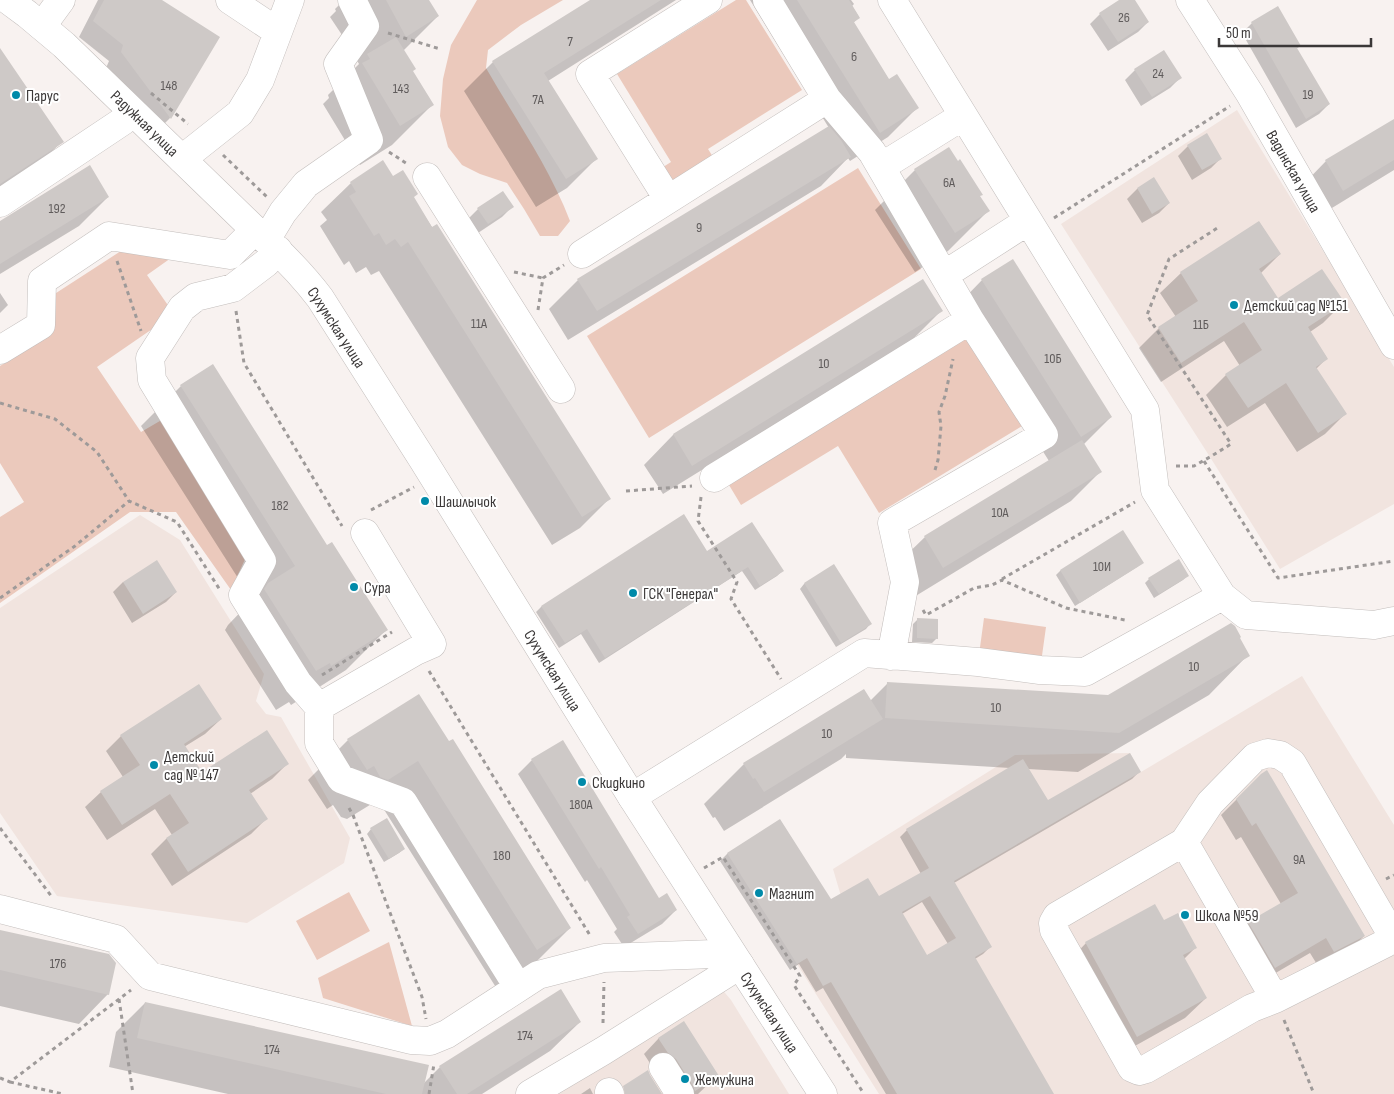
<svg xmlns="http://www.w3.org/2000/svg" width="1394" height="1094" font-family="'Sofia Sans Condensed',sans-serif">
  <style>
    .built { fill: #f1e4df }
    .green { fill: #ebc9bc }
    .shadow { fill: #0003; fill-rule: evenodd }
    .building { fill: #cec9c7; fill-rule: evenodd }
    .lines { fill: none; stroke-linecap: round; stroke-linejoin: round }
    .minor-casing { stroke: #c3bebc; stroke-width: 29 }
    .major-casing { stroke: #c3bebc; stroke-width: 29 }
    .path { stroke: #9e9a99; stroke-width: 3; stroke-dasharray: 4 4; stroke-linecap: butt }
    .minor { stroke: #fff; stroke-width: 28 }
    .major { stroke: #fff; stroke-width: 28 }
    .poi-dot { fill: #008aa9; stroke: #fff; stroke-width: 2 }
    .labels { text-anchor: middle; stroke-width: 4; stroke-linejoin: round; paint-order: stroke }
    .number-label { font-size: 14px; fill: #605c5c }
    .poi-label { font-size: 16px; fill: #3b3838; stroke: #fff; text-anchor: start }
    .street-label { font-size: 16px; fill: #3b3838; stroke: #fff }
  </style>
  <rect width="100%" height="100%" fill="#f8f2f0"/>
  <path class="built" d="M1237 110 1394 367V504L1280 569 1210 457 1061 224Z
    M140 515 180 540 264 674 256 701 266 714 281 717 350 838 344 863 247 923 57 896 0 813V608Z
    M1302 676 1394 825V1094H879L797 964 851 930 833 869 1015 755 1130 753 1141 772Z
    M720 987 731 1000 789 1094H548Z"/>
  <path class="green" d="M477 0H563L521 25 488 50 486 68C515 119 549 166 570 221L558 236H540L524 209 507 183 480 174 462 165 448 147 440 116 443 79 451 45Z
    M736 0H746L802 90 708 149 715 160 672 187 660 169 671 162 617 74Z
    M858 168 921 269 649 438 587 336Z
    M124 249 171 258 147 275 174 314 97 367 141 432 165 418 246 557 231 590 176 512H130L0 603V517L24 502 0 463V366L50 334 53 295Z
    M966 333 1022 426 879 513 838 446 741 505 726 480Z
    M984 618 1046 627 1040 670 978 662Z
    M349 892 370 931 317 960 296 921Z
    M389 942 412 1026 323 998 318 978Z"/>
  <path class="shadow" d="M98 0H159L170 118 155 133 106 68 109 61 79 37Z
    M344 0H428L438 16 403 51 411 72 432 105 392 145 360 165 323 104 329 98 328 95 359 64 348 44 330 17 336 11 335 9Z
    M592 0H676L548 81 596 159 567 188 536 207 464 91 493 62Z
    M750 0H851L854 4 852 6 859 17 853 23 889 80 917 108 888 137 850 161 848 158 821 186 568 340 549 309 578 280 829 128Z
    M1121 0H1134L1148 22 1138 32 1108 51 1090 24 1100 14Z
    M1252 23 1300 46 1296 49 1329 104 1319 114 1296 128 1242 33Z
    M0 50 62 141 42 162 0 190Z
    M1135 70 1180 78 1170 88 1141 106 1125 80Z
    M1394 120V170L1314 219 1297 191 1326 161Z
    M1188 146 1221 158 1211 168 1192 180 1178 156Z
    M915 170 979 197 988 211 948 251 915 272 875 210Z
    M393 177 413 198 609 499 580 528 552 545 379 271 371 275 366 267 356 273 349 261 344 265 320 226 327 220 321 212 351 183Z
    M1154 179 1169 203 1159 213 1142 223 1127 199 1137 189Z
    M108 197 79 226 0 274V223Z
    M512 207 502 217 478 233 468 219 478 209Z
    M1259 222 1280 254 1260 274 1277 300 1343 303 1323 323 1310 332 1327 358 1316 369 1345 414 1325 434 1297 452 1265 403 1227 427 1206 395 1226 375 1240 366 1224 341 1161 382 1139 348 1159 328 1176 317 1160 293 1181 273Z
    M1012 261 1111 417 1083 445 1100 472 1071 501 914 597 895 566 925 537 1049 461 953 310 982 280Z
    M923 281 941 311 912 340 663 494 644 465 673 435Z
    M0 293 8 305 0 313Z
    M181 386 327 546 386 630 346 670 291 705 289 702 276 710 225 630 228 625 252 600 141 426Z
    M683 516 706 552 782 571 777 576 755 590 742 571 599 663 581 634 559 648 536 612 541 607Z
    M1123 532 1142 563 1137 567 1075 606 1056 575 1060 571Z
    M834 566 870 624 866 629 836 647 800 589 804 584Z
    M1188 575 1183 580 1154 598 1145 583 1149 579Z
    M123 582 176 592 166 602 132 623 113 592Z
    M918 619 937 638 932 643 912 642 913 624Z
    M1238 638 1248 655 1209 695 1078 772 1028 769 1047 802 1139 772 1132 779 954 883 990 947 983 954 975 959 1053 1094H886L823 988 816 992 799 964 790 970 720 861 727 854 780 820 831 901 878 898 921 874 900 837 907 830 1010 768 846 758V754L841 759 724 831 715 817 713 818 704 804 744 764 864 690 870 701 888 683 1108 697ZM922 902 948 944 926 956 902 914Z
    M418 696 570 928 530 968 497 989 378 800 347 819 341 817 333 805 327 809 308 780 348 740Z
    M221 719 205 734 184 747 201 774 287 764 272 779 250 794 266 819 251 834 172 886 151 854 166 839 172 835 155 809 107 840 85 807 101 792 123 777 106 751 121 736Z
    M532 760 658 900 676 910 662 924 624 947 614 932 617 929 587 880 585 882 518 774Z
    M1261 775 1364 936 1349 951 1318 966 1310 953 1260 982 1234 938 1249 923 1281 904 1241 837 1236 840 1221 815Z
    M371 829 404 849 399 853 384 862 367 834Z
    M0 931 108 994 79 1024 0 1006Z
    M1086 943 1195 948 1184 959 1206 998 1185 1018 1117 1056 1066 964Z
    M145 1003 423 1084 440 1067 580 1022 550 1051 482 1094H228L109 1067 116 1032Z
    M659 1038 717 1076 698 1094H674L653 1068 644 1054Z
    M590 1088 593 1094H581Z"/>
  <path class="building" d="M104 0H162L220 37 171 119 121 52 123 45 93 21Z
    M386 0H429L439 16 406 37Z
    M590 0H661L544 73 598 159 566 179 492 61Z
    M797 0H849L860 18 854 22 889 79 897 74 919 108 880 133Z
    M1119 0H1135L1149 22 1118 42 1099 13Z
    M1278 6 1301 46 1297 48 1330 104 1306 119 1251 22Z
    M396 37 416 69 413 71 434 105 400 126 362 63 370 59 367 54Z
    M0 48 64 142 0 184Z
    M1164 50 1182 78 1152 97 1134 69Z
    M1394 119V160L1343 191 1325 160Z
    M829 126 841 140 851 157 597 311 577 279Z
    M1207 133 1222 159 1202 170 1187 145Z
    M949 147 958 161 960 159 983 195 980 196 990 211 955 233 914 169Z
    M383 160 393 176 403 170 418 194 414 197 432 227 437 224 611 499 582 517 408 242 401 247 395 239 386 245 379 233 374 236 349 196 356 192 350 182Z
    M90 165 109 197 0 264V221Z
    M1154 177 1170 203 1152 214 1137 188Z
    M503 191 514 207 488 224 477 208Z
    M1259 221 1281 254 1259 269 1278 298 1322 269 1345 303 1308 327 1328 359 1316 367 1347 414 1318 433 1286 383 1248 408 1225 374 1262 350 1244 322 1181 363 1158 327 1198 301 1180 272Z
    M1013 259 1112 417 1081 437 981 279Z
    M923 279 943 311 692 466 673 434Z
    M213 364 327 545 332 542 388 630 331 666 330 663 316 671 264 589 268 583 295 566 180 385Z
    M1082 440 1102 472 943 568 924 536Z
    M684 514 707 551 752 522 784 571 760 586 748 567 605 658 587 629 565 643 541 606Z
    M1123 530 1144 563 1080 603 1060 570Z
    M1179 559 1189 576 1159 594 1148 578Z
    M157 560 177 592 143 614 123 582Z
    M834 564 872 624 841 643 804 583Z
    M917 618 938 619V639L917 638Z
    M1231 623 1235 626 1241 637 1240 638 1250 656 1119 733 885 718 887 682 1108 695Z
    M199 684 222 719 184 744 202 772 267 730 289 764 249 790 268 819 188 872 166 838 189 823 170 794 122 825 100 791 140 765 120 735Z
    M864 689 883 719 764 792 755 778 753 779 743 763Z
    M419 694 449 741 453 739 571 928 537 950 418 761 388 780 380 777 374 766 367 770 347 739Z
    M563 740 659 898 667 893 677 910 638 934 627 917 630 915 601 867 599 869 531 759Z
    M1130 753 1141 772 954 881 992 947 975 957 1054 1094H897L831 982 823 986 807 958 797 964 727 853 780 819 831 899 868 878 879 896 929 868 906 829 1023 759 1048 800ZM930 896 956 938 927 955 902 912Z
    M1267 770 1365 936 1334 952 1326 938 1275 968 1248 922 1298 893 1256 823 1252 826 1236 799 1261 774Z
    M387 818 405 849 389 859 370 828Z
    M1155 904 1164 920 1178 913 1197 948 1183 955 1207 998 1137 1037 1085 942Z
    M0 930 109 954 116 963 109 995 0 970Z
    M561 989 581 1022 467 1094H457L439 1066Z
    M145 1002 429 1065 422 1094H386L137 1038Z
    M684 1021 719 1076 695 1091 693 1086 676 1059 668 1053 658 1038Z
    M648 1070 650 1075 662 1094H625L623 1086Z"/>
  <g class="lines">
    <defs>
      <path id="minor" d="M230 0 278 32
        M767 0 827 99
        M892 0 1145 410 1155 490 1222 596 1246 615 1374 625 1394 621
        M1190 0 1250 94 1394 345
        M42 26 61 0
        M182 159 240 113 260 80 290 0
        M881 167 963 116
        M427 177 561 389
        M668 199 590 74 708 0
        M0 203 123 121
        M266 240 283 212 306 184 369 140 338 64 365 26 352 0
        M278 250 266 263 233 288 196 297 182 308 150 358 152 380 262 561 243 595 298 683 319 707
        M582 254 827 99 872 152 970 320
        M944 275 1028 221
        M0 350 41 325 42 281 109 236 230 255 255 230
        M714 478 970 320 1044 435 892 523 905 582 891 656
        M365 533 432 644 416 651 319 707V743L341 779 403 802 518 987
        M1268 753 1280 755 1292 763 1388 928 1391 936 1386 943 1275 999 1252 1008 1146 1069 1139 1071 1132 1068 1054 930 1053 923 1057 916 1184 842 1210 803 1255 757Z
        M632 797 864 653 978 662 1040 670 1085 672 1222 596
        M1184 842 1275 999
        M0 909 116 939 150 976 411 1040 430 1041 447 1034 538 975 604 958 714 954 728 948
        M663 1067 680 1094
        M609 1092 610 1094
        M530 1094 603 1051 740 965"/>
      <path id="major" d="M8 0 27 14 64 45 255 230C279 251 301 273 320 298L423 460 632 797 823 1094"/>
    </defs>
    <use href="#minor" class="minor-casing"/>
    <use href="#major" class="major-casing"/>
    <path class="path" d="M388 33 440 49
      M151 93 188 124
      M389 152 409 165
      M223 155 267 197
      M1054 218 1230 106
      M117 261 141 331
      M514 272 543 278
      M538 310 543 278 564 265
      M236 311 244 363 342 526
      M0 403 55 419 97 452 129 501 177 522 220 590
      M1204 461 1278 578 1394 561
      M1176 466H1194L1210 457 1231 444 1147 315 1169 259 1219 227
      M935 470 938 460 941 426 939 412 945 396 953 359
      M626 491 692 486
      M701 497 698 521 737 582 731 599 781 679
      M371 510 414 487
      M1002 579 1135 502
      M0 598 75 546 129 501
      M923 610 926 615 974 588 992 585 1002 580 1066 608 1125 620 1127 622
      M429 671 591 937
      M322 675 392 632
      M349 808 354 817
      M353 815 422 997 426 1019
      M0 828 52 897
      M704 868 723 857 800 976 794 985 864 1094
      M1386 879 1394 875
      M119 999 133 1094
      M1284 1020 1314 1094
      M603 1023 604 982
      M0 1078 10 1082 131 990
      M10 1082 63 1094
      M429 1094 434 1064"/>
    <use href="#minor" class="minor"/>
    <use href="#major" class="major"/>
  </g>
  <g class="poi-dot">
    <circle cx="16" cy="95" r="5"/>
    <circle cx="1234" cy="305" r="5"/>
    <circle cx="425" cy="501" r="5"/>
    <circle cx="354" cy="587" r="5"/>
    <circle cx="633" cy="593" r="5"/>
    <circle cx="154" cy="765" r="5"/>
    <circle cx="582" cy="782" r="5"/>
    <circle cx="759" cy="893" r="5"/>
    <circle cx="1185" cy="915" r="5"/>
    <circle cx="685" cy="1079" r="5"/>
  </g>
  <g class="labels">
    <g class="number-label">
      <text x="1124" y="22">26</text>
      <text x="570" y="46">7</text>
      <text x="854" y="61">6</text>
      <text x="1158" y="78">24</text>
      <text x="169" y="90">148</text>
      <text x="401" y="93">143</text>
      <text x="1308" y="99">19</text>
      <text x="538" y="104">7А</text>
      <text x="949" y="187">6А</text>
      <text x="57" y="213">192</text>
      <text x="699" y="232">9</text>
      <text x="479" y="328">11А</text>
      <text x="1201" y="329">11Б</text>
      <text x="1053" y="363">10Б</text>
      <text x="824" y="368">10</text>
      <text x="280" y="510">182</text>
      <text x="1000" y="517">10А</text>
      <text x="1102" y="571">10И</text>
      <text x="1194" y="671">10</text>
      <text x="996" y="712">10</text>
      <text x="827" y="738">10</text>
      <text x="581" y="809">180А</text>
      <text x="502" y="860">180</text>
      <text x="1299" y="864">9А</text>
      <text x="58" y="968">176</text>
      <text x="525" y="1040">174</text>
      <text x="272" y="1054">174</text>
    </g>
    <g class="poi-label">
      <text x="26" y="101">Парус</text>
      <text x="1244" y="311">Детский сад №151</text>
      <text x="435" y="507">Шашлычок</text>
      <text x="364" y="593">Сура</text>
      <text x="643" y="599">ГСК "Генерал"</text>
      <text x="164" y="762">Детский<tspan x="164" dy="18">сад № 147</tspan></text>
      <text x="592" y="788">Скидкино</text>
      <text x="769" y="899">Магнит</text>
      <text x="1195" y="921">Школа №59</text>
      <text x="695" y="1085">Жемужина</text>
    </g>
    <g class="street-label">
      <text transform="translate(145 123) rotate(44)" y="6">Радужная улица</text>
      <text transform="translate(1294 171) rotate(60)" y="6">Вадинская улица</text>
      <text transform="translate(337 327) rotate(57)" y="6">Сухумская улица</text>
      <text transform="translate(553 670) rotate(58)" y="6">Сухумская улица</text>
      <text transform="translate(770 1012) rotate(57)" y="6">Сухумская улица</text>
    </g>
  </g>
  <path d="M1219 38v8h152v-8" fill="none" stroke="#3b3838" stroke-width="2.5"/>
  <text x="1226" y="38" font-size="15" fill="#3b3838" stroke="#ffffff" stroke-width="4" paint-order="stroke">50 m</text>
</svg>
